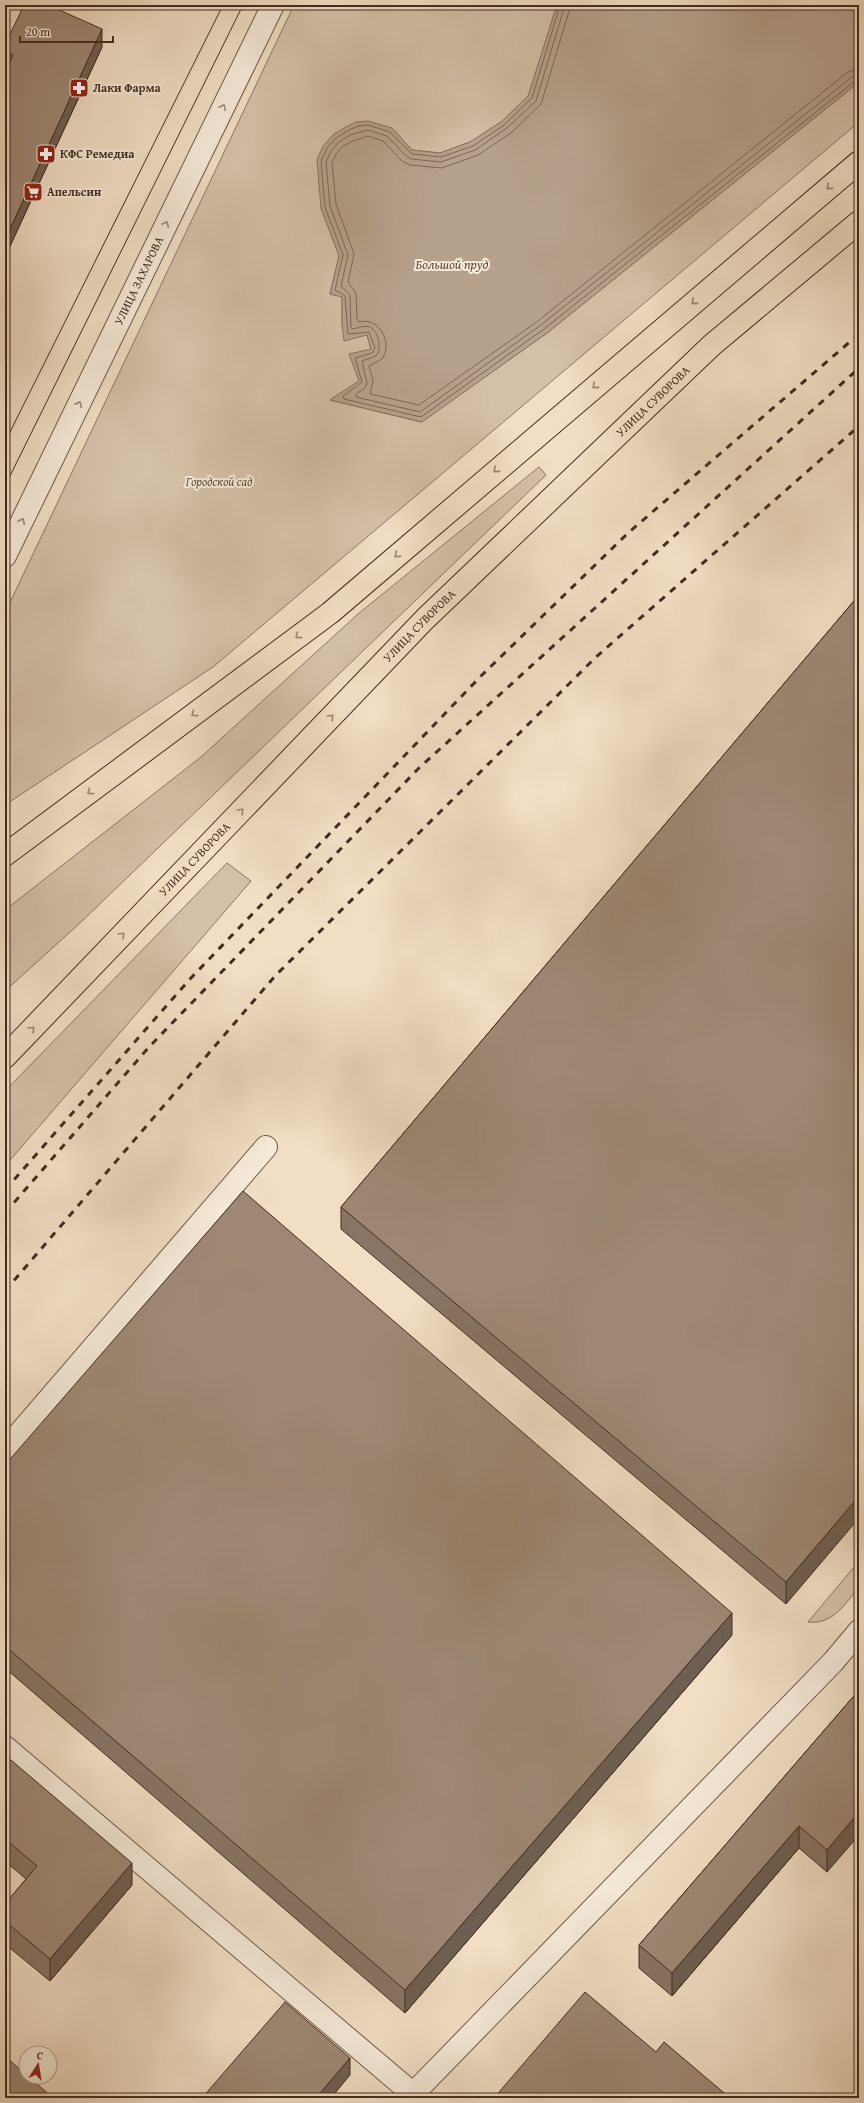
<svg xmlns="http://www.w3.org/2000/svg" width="864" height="2103" font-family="'Gentium Book Plus',serif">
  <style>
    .green { fill: #d4c0a8; stroke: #8c7664 }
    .water { fill: #b6a18c; stroke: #887261 }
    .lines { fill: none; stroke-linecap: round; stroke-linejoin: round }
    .shore { stroke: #7d6656; stroke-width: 1 }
    .minor-casing { stroke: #6f5849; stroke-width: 24 }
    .major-casing { stroke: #442b20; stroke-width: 24 }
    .minor { stroke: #f6ead9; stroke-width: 22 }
    .major { stroke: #f1dec4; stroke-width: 22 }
    .tram { stroke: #442b20; stroke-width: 1 }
    .rail { stroke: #442b20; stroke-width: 3; stroke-dasharray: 7 7; stroke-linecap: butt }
    .wall { fill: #887565; stroke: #442b20 }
    .shaded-wall { fill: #6f5f52; stroke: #442b20 }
    .building { fill: #9e8875; stroke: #442b20 }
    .oneway { stroke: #9d8a7c }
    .oneway2 { stroke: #9a8472 }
    .labels { text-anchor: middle; stroke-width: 4; stroke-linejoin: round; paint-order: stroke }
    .poi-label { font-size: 12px; font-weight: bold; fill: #442b20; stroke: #f6ead9; text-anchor: start }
    .street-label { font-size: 12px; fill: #442b20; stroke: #f6ead9 }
    .park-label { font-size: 12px; font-style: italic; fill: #61493b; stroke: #f6ead9 }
    .water-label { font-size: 13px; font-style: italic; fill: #60483b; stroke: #f6ead9 }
  </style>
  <rect width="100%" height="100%" fill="#f1dec4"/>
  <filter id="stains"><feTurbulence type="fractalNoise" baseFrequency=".005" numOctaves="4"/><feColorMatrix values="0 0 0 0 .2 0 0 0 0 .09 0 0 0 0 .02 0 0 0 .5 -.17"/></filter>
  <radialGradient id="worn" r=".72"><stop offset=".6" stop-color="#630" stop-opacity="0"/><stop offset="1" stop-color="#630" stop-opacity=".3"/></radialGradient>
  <path class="green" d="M294 5H557L529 96 501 122 470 142 440 153 412 150 392 128 321 208 339 256 330 294 342 296V325L367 335 371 349 359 381 330 400 421 422 547 333 859 82V122L213 667 5 805V613Z
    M539 467 546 475 80 923 5 991V910L201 757 358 614Z
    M227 863 251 881 5 1166V1091Z
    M859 1561V1587C845 1604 833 1625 808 1622Z"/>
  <path class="water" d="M557 5H859V82L547 333 422 422 330 400 359 381 349 354 371 349 367 335 344 341 342 325V297L330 294 339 256 321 208 317 160 323 146 334 134 346 127 356 122 368 121 392 128 412 150 440 153 470 142 501 122 528 96Z"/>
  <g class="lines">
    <path class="shore" d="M560 5 532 98 504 125 473 146 441 157 412 154 390 132 368 125 358 126 347 131 336 138 327 148 321 161 325 207 343 255 335 290 345 296 348 334 369 332 375 348 372 353 355 358 362 382 343 396 344 399 421 417 544 329 855 81 859 80
      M565 5 536 101 507 128 475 150 441 162 411 159 406 156 387 136 368 130 350 135 339 142 331 151 326 162 330 206 348 255 341 286 350 295 351 328 353 329C358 328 365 325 370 327 379 331 382 350 376 356L362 361 367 383 365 388 356 394V397L420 412 541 325 852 77 859 75
      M571 5 541 104 511 133 478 155 442 168 410 165 402 161 383 141 368 136 353 141 343 146 336 154 332 163 336 204 354 254 348 282 356 293 357 320 359 322C380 317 393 343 382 359L369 366 373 381 370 394 419 405 538 321 848 72 859 69"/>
    <defs>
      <g id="minor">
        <path id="s1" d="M5 556 273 5"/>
        <path d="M5 1450 266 1147"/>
        <path d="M5 1747 413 2094"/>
        <path d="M409 2098 833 1662 859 1631"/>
      </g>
      <g id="major">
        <path d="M5 855 330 613 859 162"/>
        <path id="s2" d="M5 1057 425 619 712 345 859 222"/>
      </g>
    </defs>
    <use href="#minor" class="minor-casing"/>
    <use href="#major" class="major-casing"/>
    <use href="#minor" class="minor"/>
    <use href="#major" class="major"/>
    <path class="tram" d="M5 442 223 5
      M5 486 243 5"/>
    <path class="rail" d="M5 1190 190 979 482 675 628 533 859 334
      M5 1213 149 1047 419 768 859 368
      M5 1291 275 976 596 657 859 426"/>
  </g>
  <path class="wall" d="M5 45 102 47 5 257V73L7 70 5 69Z
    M859 595 786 1604 341 1229V1207Z
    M5 1465 732 1635 405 2013 5 1668Z
    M859 1690 827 1872 799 1848 672 1996 639 1968V1945Z
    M5 1755 132 1885 50 1981 5 1944V1904L26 1879 5 1861Z"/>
  <path class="shaded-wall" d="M102 29V47L5 257V240Z
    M859 1496V1518L786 1604V1582Z
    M732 1613V1635L405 2013V1990Z
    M859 1812V1835L827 1872V1850Z
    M799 1826V1848L672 1996V1973Z
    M132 1863V1885L50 1981V1959Z
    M350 2058V2075L331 2098H316Z"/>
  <path class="building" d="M24 5H48L102 29 5 240V73L13 55 5 51V45Z
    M859 595V1496L786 1582 341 1207Z
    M243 1191 732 1613 405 1990 5 1646V1465Z
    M859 1690V1812L827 1850 799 1826 672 1973 639 1945Z
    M5 1755 132 1863 50 1959 5 1921V1904L37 1866 5 1839Z
    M585 1992 656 2052 664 2042 730 2098H494Z
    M285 2002 350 2058 316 2098H202Z
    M5 2056 26 2075V2077H29L53 2098H5Z"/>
  <defs><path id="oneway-chevron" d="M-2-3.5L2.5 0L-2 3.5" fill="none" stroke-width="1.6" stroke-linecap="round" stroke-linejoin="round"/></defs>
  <g class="oneway">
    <use href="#oneway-chevron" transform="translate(223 107) rotate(-64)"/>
    <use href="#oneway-chevron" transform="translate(166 224) rotate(-64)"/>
    <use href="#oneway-chevron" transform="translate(79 404) rotate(-64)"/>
    <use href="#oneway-chevron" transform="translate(22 521) rotate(-64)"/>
  </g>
  <g class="oneway2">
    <use href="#oneway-chevron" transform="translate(829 187) rotate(140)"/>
    <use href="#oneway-chevron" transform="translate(694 302) rotate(140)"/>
    <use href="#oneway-chevron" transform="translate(595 386) rotate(140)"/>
    <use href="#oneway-chevron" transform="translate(496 470) rotate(140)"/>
    <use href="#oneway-chevron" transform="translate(397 555) rotate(140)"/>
    <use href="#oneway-chevron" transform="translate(298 636) rotate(143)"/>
    <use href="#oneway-chevron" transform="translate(194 714) rotate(143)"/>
    <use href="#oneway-chevron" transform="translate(331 717) rotate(-46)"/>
    <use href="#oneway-chevron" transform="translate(90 792) rotate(143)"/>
    <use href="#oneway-chevron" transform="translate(241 811) rotate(-46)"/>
    <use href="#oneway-chevron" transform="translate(122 935) rotate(-46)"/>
    <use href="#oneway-chevron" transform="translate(32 1029) rotate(-46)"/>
  </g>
  <defs>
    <symbol id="pharmacy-square" viewBox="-11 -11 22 22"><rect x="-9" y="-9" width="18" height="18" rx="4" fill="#8f2418" stroke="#f6ead9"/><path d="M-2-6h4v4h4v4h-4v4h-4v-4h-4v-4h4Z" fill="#fff"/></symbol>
    <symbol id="supermarket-square" viewBox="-11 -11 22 22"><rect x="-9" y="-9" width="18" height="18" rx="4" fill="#8f2418" stroke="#f6ead9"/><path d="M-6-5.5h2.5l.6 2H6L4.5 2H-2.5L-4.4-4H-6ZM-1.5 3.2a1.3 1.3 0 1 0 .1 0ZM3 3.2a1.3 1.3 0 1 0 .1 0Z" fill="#fff"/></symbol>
  </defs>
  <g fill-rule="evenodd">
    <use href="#pharmacy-square" x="68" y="77" width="22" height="22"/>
    <use href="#pharmacy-square" x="35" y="143" width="22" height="22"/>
    <use href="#supermarket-square" x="22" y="181" width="22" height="22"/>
  </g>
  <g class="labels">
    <g class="poi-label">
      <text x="93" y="92">Лаки Фарма</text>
      <text x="60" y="158">КФС Ремедиа</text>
      <text x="47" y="196">Апельсин</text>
    </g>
    <g class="street-label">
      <text dy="4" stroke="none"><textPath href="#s1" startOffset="306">УЛИЦА ЗАХАРОВА</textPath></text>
      <text dy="4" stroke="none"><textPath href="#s2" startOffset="922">УЛИЦА СУВОРОВА</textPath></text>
      <text dy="4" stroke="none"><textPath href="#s2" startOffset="598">УЛИЦА СУВОРОВА</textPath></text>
      <text dy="4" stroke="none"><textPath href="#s2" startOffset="274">УЛИЦА СУВОРОВА</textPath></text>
    </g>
    <g class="park-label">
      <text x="219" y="486">Городской сад</text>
    </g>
    <g class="water-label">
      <text x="452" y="269">Большой пруд</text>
    </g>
  </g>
  <rect width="864" height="2103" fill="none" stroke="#f1dec4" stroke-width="20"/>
  <rect x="6" y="6" width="852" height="2091" fill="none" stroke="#442b20" stroke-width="2"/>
  <rect x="10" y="10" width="844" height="2083" fill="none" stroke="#442b20"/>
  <g transform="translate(38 2065) rotate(12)"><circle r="19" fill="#f6ead9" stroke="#af9e8f"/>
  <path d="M0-3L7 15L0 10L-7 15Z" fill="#8f2418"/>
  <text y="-6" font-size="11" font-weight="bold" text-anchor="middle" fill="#442b20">С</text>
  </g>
  <path d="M20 36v6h93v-6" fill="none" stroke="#442b20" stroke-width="2"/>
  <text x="26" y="36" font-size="12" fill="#442b20" stroke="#f6ead9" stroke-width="3" paint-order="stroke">20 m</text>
  <rect width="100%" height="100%" filter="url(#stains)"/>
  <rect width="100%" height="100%" fill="url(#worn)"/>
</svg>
